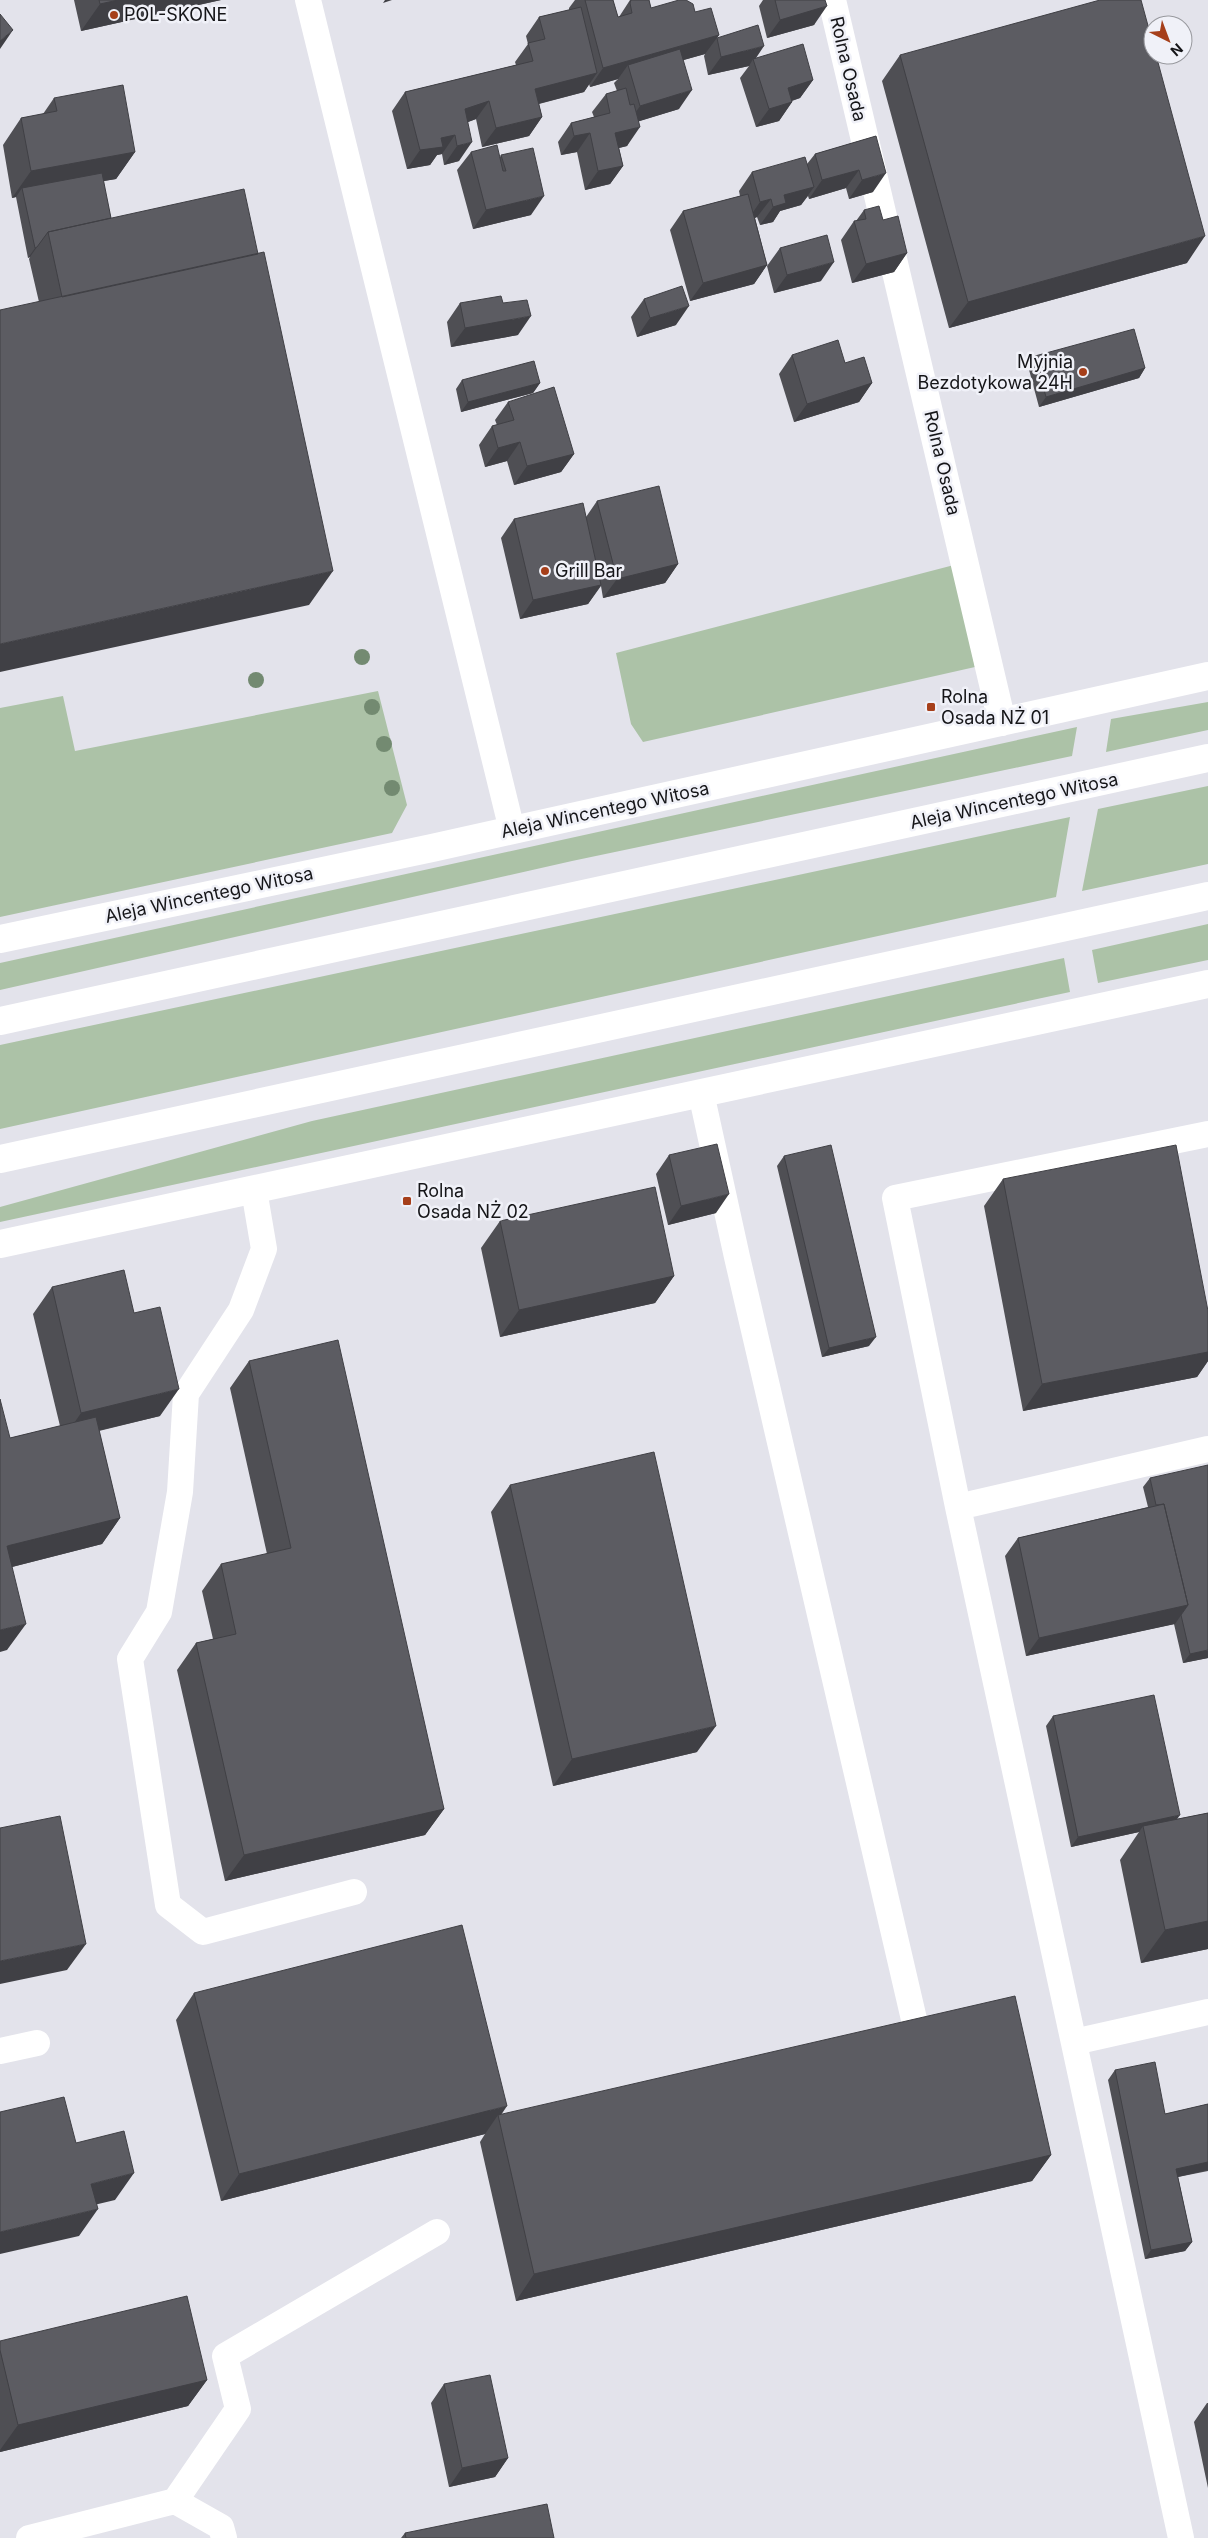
<svg xmlns="http://www.w3.org/2000/svg" width="1208" height="2538" font-family="Inter,sans-serif">
  <style>
    .green { fill: #acc2a7 }
    .lines { fill: none; stroke-linecap: round; stroke-linejoin: round }
    .service { stroke: #fff; stroke-width: 26 }
    .minor { stroke: #fff; stroke-width: 28 }
    .primary { stroke: #fff; stroke-width: 28 }
    .tree { fill: #738a71 }
    .wall { fill: #4f4f54 }
    .shaded-wall { fill: #404045 }
    .building { fill: #5c5c62; stroke: #404045 }
    .poi-dot { fill: #a63f1a; stroke: #f0f1f8; stroke-width: 2 }
    .labels { text-anchor: middle; stroke-width: 5; stroke-linejoin: round; paint-order: stroke }
    .poi-label { font-size: 18px; fill: #151518; stroke: #f0f1f8; text-anchor: start }
    .street-label { font-size: 18px; fill: #151518; stroke: #f0f1f8 }
  </style>
  <rect width="100%" height="100%" fill="#e3e3eb"/>
  <path class="green" d="M954 565 975 667 643 742 631 724 616 653Z
    M378 691 407 805 392 833 0 917V708L63 696 75 751Z
    M1208 702V730L1106 752 1111 719Z
    M1077 727 1072 756 572 861 0 990V963Z
    M1208 786V864L1082 891 1098 809Z
    M1070 817 1056 897 0 1129V1045Z
    M1208 924V960L1098 983 1092 950Z
    M1064 958 1070 992 0 1222V1207L312 1121Z"/>
  <g class="lines">
    <path class="service" d="M308 0 512 830
      M701 1093 737 1257 916 2028
      M254 1190 264 1249 241 1310 186 1394 180 1492 159 1612 130 1659 168 1905 203 1932 354 1892
      M958 1507 1208 1449
      M1074 2042 1208 2012
      M0 2051 37 2043
      M175 2501 221 2527 224 2538
      M29 2538 175 2501 238 2409 225 2356 437 2232
      M1181 2538 958 1507 895 1198 1208 1134"/>
    <path class="minor" d="M832 0 1002 722
      M0 939 432 848 1208 676
      M0 1244 1208 984"/>
    <path class="primary" d="M0 1021 1208 758
      M0 1159 1208 896"/>
  </g>
  <g class="tree">
    <circle cx="362" cy="657" r="8"/>
    <circle cx="256" cy="680" r="8"/>
    <circle cx="372" cy="707" r="8"/>
    <circle cx="384" cy="744" r="8"/>
    <circle cx="392" cy="788" r="8"/>
  </g>
  <path class="wall" d="M74 0H221L81 31Z
    M575 0H613L618 17H619L630 0H649L651 8 695 12 719 35 717 38 756 58 813 80 800 98 792 101V102L779 121 756 127 740 78 749 66 708 75 704 56 705 54 683 60 679 109 639 121 627 146 619 148 623 166 610 184 585 190 577 152 561 155 558 142 571 123 594 117 592 112 606 94 617 91 614 83 618 79 590 87 589 84 584 92 539 104 542 117 529 136 482 147 476 119 468 122 459 161 444 165 442 154 437 155 430 165 407 169 392 111 405 92 516 65 515 62 528 44 526 36 539 17 569 10V8Z
    M763 0H825L814 25 767 38 759 6Z
    M900 55 1187 263 949 328 882 81Z
    M54 98 135 152 116 179 103 181 111 218 309 605 39 302 29 259 30 257 28 258 16 197 12 198 3 145 21 118 43 114Z
    M876 136 873 192 849 199 846 188 809 199 808 196 801 205 780 211 773 222 760 225 757 217 755 218 767 265 754 284 690 301 670 230 683 211 740 196 739 191 752 172 807 164 815 154Z
    M471 152 500 157 501 155 531 215 473 229 457 170Z
    M864 210 883 220 907 253 894 272 852 283 841 240 854 221H856Z
    M780 248 821 281 774 293 767 266Z
    M644 299 676 325 637 337 631 317Z
    M460 303H503L518 335 451 347 447 322Z
    M792 355 845 363 872 383 859 402 794 422 779 374Z
    M1035 356 1145 368 1139 378 1039 407 1028 366Z
    M462 380 540 383 533 393 461 412 456 389Z
    M508 402 574 454 561 472 514 485 507 461 485 467 479 445 492 426 497 425 495 420Z
    M597 501 678 564 665 583 603 598 601 586 588 604 520 619 501 538 514 519 586 517Z
    M669 1155 716 1213 668 1225 656 1174Z
    M784 1156 869 1346 822 1357 777 1166Z
    M1003 1179 1208 1311V1361L1197 1377 1023 1411 984 1206Z
    M500 1221 674 1276 655 1303 500 1337 481 1248Z
    M52 1287 134 1313 160 1416 99 1431 120 1518 102 1544 12 1567 7 1650 10 1438 60 1426 33 1314Z
    M249 1361 444 1809 425 1835 225 1881 177 1670 196 1643 213 1639 202 1591 221 1564 267 1554 230 1388Z
    M1150 1478 1208 1658 1183 1663 1174 1624 1026 1656 1005 1556 1018 1538 1148 1507 1143 1487Z
    M510 1485 697 1752 553 1786 491 1512Z
    M1053 1716 1177 1819 1208 1813V1949L1141 1963 1120 1860 1139 1832 1071 1847 1046 1726Z
    M194 1993 501 2115 1051 2155 1032 2181 516 2301 480 2142 485 2134 221 2201 176 2020Z
    M1115 2070 1165 2114 1208 2104V2171L1178 2177 1192 2242 1185 2251 1145 2259 1108 2080Z
    M0 2341 207 2380 188 2406 0 2452Z
    M444 2384 508 2458 495 2477 449 2487 431 2403Z
    M1207 2403H1208V2488L1194 2422Z
    M405 2533 554 2538H401Z"/>
  <path class="shaded-wall" d="M118 0H221L81 31 100 4Z
    M385 0H392L383 3Z
    M827 6 814 25 767 38 780 20Z
    M13 30 0 49V41Z
    M719 35 705 54 631 75 628 65 618 79 590 87 603 68Z
    M764 46 754 61 753 59 749 66 708 75 721 57Z
    M597 73 584 92 522 108 535 89Z
    M813 80 800 98 774 106 788 88Z
    M692 90 679 109 627 125 640 106Z
    M489 101 476 119 452 128 465 109Z
    M792 102 779 121 756 127 769 109Z
    M542 117 529 136 482 147 496 128Z
    M640 127 627 146 602 152 615 133Z
    M590 133 577 152 561 155 574 136Z
    M455 135 442 154 437 155 430 165 407 169 420 150 441 138Z
    M472 142 459 161 444 165 457 146Z
    M135 152 116 179 24 195 22 188 16 197 12 198 31 171Z
    M623 166 610 184 585 190 598 171Z
    M859 170 846 188 809 199 822 180Z
    M886 173 873 192 849 199 862 180Z
    M814 187 801 205 780 211 773 222 760 225 773 207 784 195Z
    M544 196 531 215 473 229 486 210Z
    M771 199 757 217 747 221 760 202Z
    M1205 236 1187 263 949 328 968 302Z
    M37 247 30 257 28 258 35 248Z
    M907 253 894 272 852 283 866 264Z
    M834 262 821 281 774 293 787 275Z
    M767 265 754 284 690 301 703 283Z
    M689 306 676 325 637 337 650 318Z
    M531 316 518 335 451 347 465 328Z
    M1145 368 1139 378 1039 407 1046 397Z
    M540 383 533 393 461 412 468 402Z
    M872 383 859 402 794 422 807 404Z
    M520 442 507 461 485 467 498 448Z
    M574 454 561 472 514 485 527 466Z
    M678 564 665 583 603 598 617 579Z
    M333 571 309 605 0 672V644Z
    M601 585 588 604 520 619 533 600Z
    M729 1194 716 1213 668 1225 681 1206Z
    M674 1276 655 1303 500 1337 519 1310Z
    M876 1337 869 1346 822 1357 829 1348Z
    M1208 1352V1361L1197 1377 1023 1411 1042 1384Z
    M179 1389 160 1416 63 1439 81 1413Z
    M120 1518 102 1544 0 1570 7 1546Z
    M1188 1605 1175 1624 1026 1656 1039 1638Z
    M26 1624 7 1650 0 1652V1630Z
    M1208 1650V1658L1183 1663 1190 1654Z
    M716 1726 697 1752 553 1786 572 1759Z
    M444 1809 425 1835 225 1881 244 1855Z
    M1180 1815 1173 1825 1143 1826 1139 1832 1071 1847 1078 1837Z
    M1208 1921V1949L1141 1963 1165 1930Z
    M86 1944 67 1970 0 1984V1961Z
    M507 2106 499 2118 498 2115 485 2134 221 2201 239 2174Z
    M1051 2155 1032 2181 516 2301 534 2274Z
    M1208 2162V2170L1169 2179 1176 2169Z
    M134 2173 115 2200 73 2210 91 2184Z
    M98 2209 79 2236 0 2254V2232Z
    M1192 2242 1185 2251 1145 2259 1151 2250Z
    M207 2380 188 2406 0 2452V2450L18 2425Z
    M508 2458 495 2477 449 2487 462 2468Z"/>
  <path class="building" d="M99 0H118L100 4Z
    M585 0H613L618 17 632 13 630 3 631 0H649L651 8 679 0H686L693 4 695 12 711 8 719 35 603 68Z
    M775 0H825L827 6 780 20Z
    M1100 0H1141L1153 44V55H1156L1205 236 968 302 900 55Z
    M581 7 597 73 535 89 542 117 496 128 489 101 465 109 472 142 457 146 455 135 441 138 443 147 420 150 405 92 533 61 528 43 545 39 539 17Z
    M0 14 13 30 0 41Z
    M758 25 764 46 721 57 717 38Z
    M803 44 813 80 788 88 792 102 769 109 753 59Z
    M680 49 692 90 640 106 628 65Z
    M123 85 135 152 31 171 21 118 57 111 54 98Z
    M626 88 630 105 634 104 640 127 615 133 623 166 598 171 590 133 574 136 571 123 610 113 606 94Z
    M876 136 886 173 862 180 859 170 822 180 815 154Z
    M497 145 503 171H506L501 155 533 148 544 196 486 210 471 152Z
    M805 157 814 187 784 195 786 203 773 207 771 199 760 202 752 172Z
    M102 173 111 218 48 232 37 247 35 248 22 188Z
    M244 189 258 254 62 297 48 232Z
    M748 194 767 265 703 283 683 211Z
    M879 206 883 220 898 216 907 253 866 264 854 221 866 219 864 210Z
    M827 235 834 262 787 275 780 248Z
    M264 252 333 571 0 644V310Z
    M682 286 689 306 650 318 644 299Z
    M501 296 503 303 527 300 531 316 465 328 460 303Z
    M1134 329 1145 368 1046 397 1035 356Z
    M838 340 845 363 864 357 872 383 807 404 792 355Z
    M534 361 540 383 468 402 462 380Z
    M554 387 574 454 527 466 520 442 498 448 492 426 514 420 508 402Z
    M659 486 678 564 617 579 597 501Z
    M583 503 601 585 533 600 514 519Z
    M717 1144 729 1194 681 1206 669 1155Z
    M831 1145 876 1337 829 1348 784 1156Z
    M1176 1145 1208 1311V1352L1042 1384 1003 1179Z
    M655 1187 674 1276 519 1310 500 1221Z
    M124 1270 134 1313 160 1307 179 1389 81 1413 52 1287Z
    M338 1340 444 1809 244 1855 196 1643 236 1634 221 1564 291 1548 249 1361Z
    M0 1399 10 1438 96 1417 120 1518 7 1546 26 1624 0 1630Z
    M654 1452 716 1726 572 1759 510 1485Z
    M1208 1465V1650L1190 1654 1181 1615 1188 1605 1164 1504 1156 1505 1150 1478Z
    M1164 1504 1188 1605 1039 1638 1018 1538Z
    M1154 1695 1180 1815 1078 1837 1053 1716Z
    M1208 1813V1921L1165 1930 1143 1826Z
    M60 1816 86 1944 0 1961V1828Z
    M462 1925 507 2106 239 2174 194 1993Z
    M1015 1996 1051 2155 534 2274 498 2115Z
    M1155 2062 1165 2114 1208 2104V2162L1176 2169 1192 2242 1151 2250 1115 2070Z
    M64 2097 76 2143 124 2131 134 2173 91 2184 98 2209 0 2232V2112Z
    M187 2296 207 2380 18 2425 0 2350V2341Z
    M490 2375 508 2458 462 2468 444 2384Z
    M547 2504 554 2538H406L405 2533Z"/>
  <g class="poi-dot">
    <circle cx="114" cy="15" r="5"/>
    <circle cx="1083" cy="372" r="5"/>
    <circle cx="545" cy="571" r="5"/>
    <rect x="926" y="702" width="10" height="10" rx="2.5"/>
    <rect x="402" y="1196" width="10" height="10" rx="2.5"/>
  </g>
  <g class="labels">
    <g class="poi-label">
      <text x="124" y="21">POL-SKONE</text>
      <text x="1073" y="368" text-anchor="end">Myjnia<tspan x="1073" dy="21">Bezdotykowa 24H</tspan></text>
      <text x="555" y="577">Grill Bar</text>
      <text x="941" y="703">Rolna<tspan x="941" dy="21">Osada NŻ 01</tspan></text>
      <text x="417" y="1197">Rolna<tspan x="417" dy="21">Osada NŻ 02</tspan></text>
    </g>
    <g class="street-label">
      <text transform="translate(848 69) rotate(77)" y="6">Rolna Osada</text>
      <text transform="translate(942 463) rotate(77)" y="6">Rolna Osada</text>
      <text transform="translate(1014 801) rotate(-12)" y="6">Aleja Wincentego Witosa</text>
      <text transform="translate(605 810) rotate(-12)" y="6">Aleja Wincentego Witosa</text>
      <text transform="translate(209 895) rotate(-12)" y="6">Aleja Wincentego Witosa</text>
    </g>
  </g>
  <g transform="translate(1168 40) rotate(138)"><circle r="24" fill="#f0f1f8" stroke="#98999e"/>
  <path d="M0-4L9 19L0 12L-9 19Z" fill="#a63f1a"/>
  <text y="-8" font-size="14" font-weight="bold" text-anchor="middle" fill="#151518">N</text>
  </g>
</svg>
